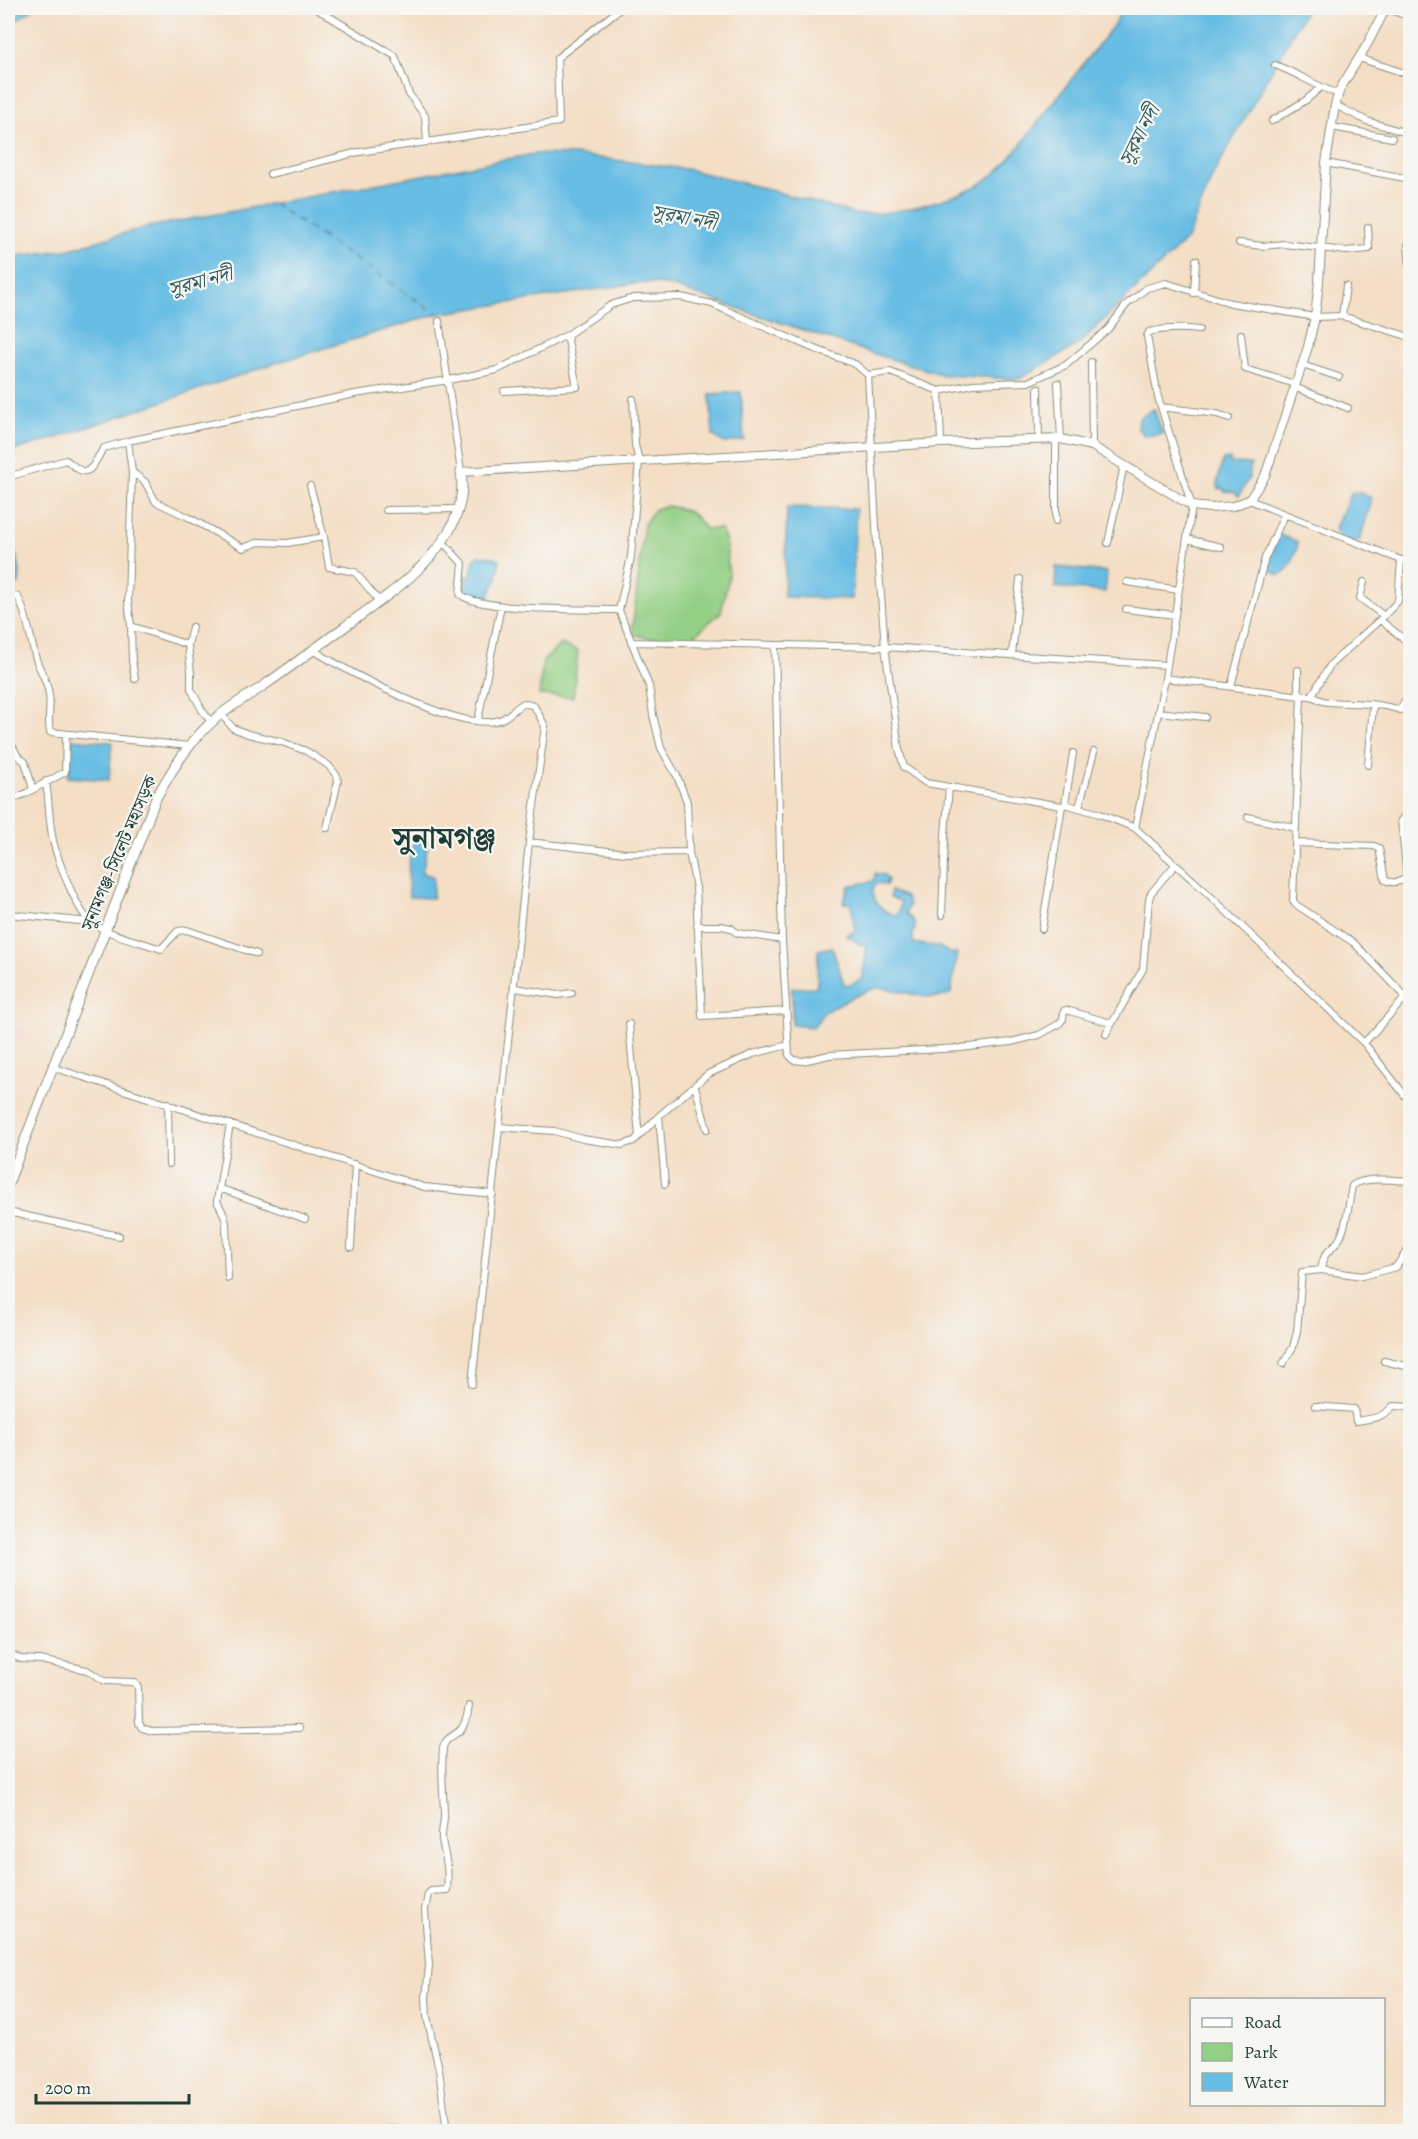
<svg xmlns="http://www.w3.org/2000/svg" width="1418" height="2139" font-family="Alegreya,'Noto Serif Bengali',serif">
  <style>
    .built { fill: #f7d0ce }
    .green { fill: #93cf84; stroke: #59865c; stroke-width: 1.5 }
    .water { fill: #67bde4; stroke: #437d8c; stroke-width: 1.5 }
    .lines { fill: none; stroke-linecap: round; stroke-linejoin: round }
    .ferry { stroke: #315d60; stroke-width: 1.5; stroke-dasharray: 8 6; stroke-linecap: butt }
    .street-casing { stroke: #8a8e7c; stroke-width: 8 }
    .secondary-casing { stroke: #8a8e7c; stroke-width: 10 }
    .primary-casing { stroke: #8a8e7c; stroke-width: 11 }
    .street { stroke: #fff; stroke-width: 6 }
    .secondary { stroke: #fff; stroke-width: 8 }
    .primary { stroke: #fff; stroke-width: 9 }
    .labels { text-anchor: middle; stroke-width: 4.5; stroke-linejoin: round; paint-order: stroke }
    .street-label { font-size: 18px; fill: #1f3d34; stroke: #f6f6f2 }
    .water-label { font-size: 20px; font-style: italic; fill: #315d60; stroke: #f6f6f2 }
    .town-label { font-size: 30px; font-weight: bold; fill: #1f3d34; stroke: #f6f6f2 }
  </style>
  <rect width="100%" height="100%" fill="#f6f6f2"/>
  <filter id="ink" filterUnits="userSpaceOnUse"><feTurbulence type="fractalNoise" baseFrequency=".0167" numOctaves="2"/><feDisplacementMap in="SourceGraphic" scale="12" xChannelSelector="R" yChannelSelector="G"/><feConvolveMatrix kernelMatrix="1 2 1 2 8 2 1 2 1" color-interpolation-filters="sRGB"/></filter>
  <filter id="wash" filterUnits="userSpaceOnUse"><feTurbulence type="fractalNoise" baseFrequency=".008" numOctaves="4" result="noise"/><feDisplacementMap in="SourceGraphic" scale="24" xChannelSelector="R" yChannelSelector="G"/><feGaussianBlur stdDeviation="1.35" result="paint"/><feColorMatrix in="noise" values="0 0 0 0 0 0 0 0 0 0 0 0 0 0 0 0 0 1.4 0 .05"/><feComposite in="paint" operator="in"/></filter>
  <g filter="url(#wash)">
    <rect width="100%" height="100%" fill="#f4dec5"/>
    <path class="built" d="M8 1019 13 1021 9 1035 14 1037 19 1026 27 1029 23 1042 16 1040 10 1056 8 1055Z"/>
    <path class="green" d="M667 506C688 510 693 511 705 529H721L726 542 729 576 721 612 693 637 670 639 648 638 632 634 644 524 655 509Z
      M561 644 578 651 573 697 539 695 543 661Z"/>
    <path class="water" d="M8 8H34L8 26Z
      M1123 8H1307L1213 175 1187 239 1079 344 1019 379 944 375 874 354 671 286 653 283 631 284 437 314 276 363 53 439 8 452V257L66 250 143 228 534 154 575 155 686 169 759 187 855 214C889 216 949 201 980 184 992 177 1002 167 1011 157L1113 26Z
      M741 392 744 440 724 443 713 435 710 394Z
      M1154 409 1163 434 1145 436 1137 428 1140 417Z
      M1230 459 1231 463 1251 464 1249 478 1239 496 1234 492 1224 491 1222 488 1219 489 1217 483 1223 460Z
      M1358 492 1372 498 1371 503 1360 539 1352 544 1341 541 1335 528 1351 493Z
      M787 507 856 509 852 599 784 597Z
      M1277 534 1298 542C1296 555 1292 569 1279 575L1269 569 1267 564Z
      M8 536H11L13 539 11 547C19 559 21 569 19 583L10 591H8Z
      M479 556 495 557 500 560 497 579 486 601 478 600 465 594 463 589 465 580 470 577 474 560Z
      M1056 567 1107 572 1105 592 1055 587Z
      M71 739 112 742 109 780 68 777Z
      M415 838 429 840 422 873 433 876V898L409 897C407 875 408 858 415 838Z
      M875 873 884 875 888 880 886 885 878 883 873 887C874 890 872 894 874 897 877 906 888 915 898 915L901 901 890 898 891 891 906 897 909 905 906 913 914 921 915 929 913 932V943L939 947 950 953H957L951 993C936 1005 898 988 879 988 870 988 833 1006 825 1012 820 1016 817 1022 814 1027L792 1025V988L817 987 818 950 832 947 844 984 850 985 862 979 867 948 846 935 855 931 851 903H843L849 886 874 881Z"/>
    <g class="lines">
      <path class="ferry" d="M272 203 437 314"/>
    </g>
  </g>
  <g filter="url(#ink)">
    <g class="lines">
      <defs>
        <path id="street" d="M1359 58 1410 75
          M1275 65C1297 73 1316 86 1338 94
          M1335 105 1367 121 1410 134
          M1272 121 1306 100 1320 88
          M1332 127 1392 138
          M427 142 559 122 557 58 621 8
          M1326 163 1410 179
          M270 174 359 152 427 142 425 116 409 94 395 56 315 8
          M1239 243 1262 246 1284 244 1346 251 1369 249 1368 227
          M1410 245H1408L1410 268
          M1194 293 1196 260
          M1342 316 1346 286
          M439 321 461 472
          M1241 334 1245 369 1295 384
          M1091 362 1092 446
          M1302 365 1339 377
          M868 375 877 545 885 647 899 749 904 767 926 783 1062 806 1065 804 1100 814 1135 828 1205 891 1364 1043 1410 1102
          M1058 383 1061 439
          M1294 387 1348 408
          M1038 388 1039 439
          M504 391 577 387 567 335
          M939 391 941 443
          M633 399 635 445 639 461 631 557 619 610 649 686 653 715 661 748 677 776 687 802 689 852 696 888 702 1016 786 1011
          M1161 407 1217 414 1229 418
          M1056 439V521
          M128 441 132 472 145 482 156 502 188 517 243 548 259 542 287 543 324 537 329 567 355 572 379 601
          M132 472 128 600 131 626 132 661 135 679
          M8 477 66 460C71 463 76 469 82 471 93 474 98 454 104 448L128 441 355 394 449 380 497 370 567 335 611 305 633 298 681 297 712 304 810 347 855 364 868 375 890 372 939 391 973 384 1028 382 1066 365 1108 329 1127 304 1147 288 1166 283 1231 303 1315 317 1342 316 1410 337
          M310 486 324 537
          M1249 500 1401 560H1410
          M386 510 458 509
          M1187 539 1221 547
          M442 541 463 564 460 594C479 612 589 609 619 610
          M1108 543 1124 465
          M1127 582 1179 590
          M1364 582 1360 598 1384 616
          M8 595 18 597C28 616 30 639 36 659 40 671 48 682 49 695 51 708 47 719 50 732L189 746
          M1126 609 1175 615
          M1380 620 1410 644
          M131 626 188 645
          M192 627 188 645 191 673V689L202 710 211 722
          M631 642 885 647 1166 665
          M775 645 782 940 789 1055 794 1060 803 1061 829 1055 961 1048 1011 1042 1039 1035 1059 1024 1063 1019 1064 1011 1066 1010 1111 1023
          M313 650C347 671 464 736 502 719 510 715 516 707 524 703L534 706 545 726 529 842 472 1384
          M1012 655 1020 579
          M1298 670V689L1301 696 1293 900 1295 904 1354 943 1406 997 1410 998
          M1165 678 1301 696C1316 694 1316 701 1328 702 1352 704 1377 702 1400 710L1410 691
          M1231 686 1265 558 1284 515
          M1312 695 1331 664 1384 616 1398 601 1401 560
          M1158 712 1205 717
          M221 714 233 728 248 734 282 742 306 751 328 765 337 776 338 781 327 828
          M478 720 501 606
          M8 737 17 755 25 762 33 789
          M1368 765 1373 705
          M46 781C49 801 49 822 53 841 58 860 77 913 92 923 112 936 139 941 161 949L178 931 187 930 257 954
          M8 800 25 794 65 772 66 734
          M1065 804 1073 753
          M1079 807 1094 752
          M1248 817 1296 828
          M1135 828 1165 678 1192 506 1158 397 1147 336 1149 332C1166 328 1182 328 1199 330
          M529 842 626 853 689 852
          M1296 843 1374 846 1379 848 1385 880C1392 884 1402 882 1407 877L1401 820 1406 815H1410
          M8 914 90 922
          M942 915 945 835 949 787
          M697 926H721L731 928 737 933 782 940
          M1042 929 1062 806
          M515 988 558 995 572 993
          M629 1024 639 1136
          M1106 1034 1143 969 1149 899 1151 893 1175 865
          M1364 1043 1406 997
          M52 1067 424 1187 493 1194
          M695 1086 707 1129
          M168 1103 169 1164
          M659 1116 665 1184
          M499 1127 554 1131 583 1139 622 1145 634 1141 659 1116 708 1074 753 1054 788 1045
          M219 1188 305 1219
          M8 1212 119 1236
          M351 1247 355 1164
          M1321 1270 1362 1276 1396 1267 1410 1246
          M228 1278 226 1223 224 1215 217 1201 230 1124
          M1384 1361 1410 1367
          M1283 1364 1293 1347 1297 1332 1302 1272 1321 1270C1324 1247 1333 1252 1340 1238 1347 1225 1349 1201 1352 1186 1363 1176 1396 1180 1410 1181
          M1315 1406 1354 1409 1356 1421C1371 1419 1383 1418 1393 1406L1410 1407
          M8 1653 21 1659 40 1660 87 1670 104 1681 134 1682 138 1687 139 1723 142 1728 152 1731 299 1728
          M382 2132 391 2129 422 2131 447 2128
          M447 2132 439 2069 427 2017 426 1998 429 1965 425 1910 428 1894 431 1891 447 1890C449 1867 446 1861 442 1840 441 1830 445 1821 444 1812 443 1791 441 1770 443 1748 445 1737 456 1736 462 1728 466 1722 468 1713 469 1706"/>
        <path id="secondary" d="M1389 8 1410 16
          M461 472 941 443 1061 439 1092 446 1192 506 1210 508 1233 506 1249 500 1265 476 1308 347 1315 317 1319 282 1326 163 1335 105 1340 89 1368 43 1386 8"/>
        <path id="primary" d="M8 1184 156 798C172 770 188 743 213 721 227 708 245 698 262 687 289 668 316 648 343 628 380 601 424 573 448 533 459 514 464 493 461 472"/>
      </defs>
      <use href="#street" class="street-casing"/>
      <use href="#secondary" class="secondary-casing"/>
      <use href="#primary" class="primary-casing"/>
      <use href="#street" class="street"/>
      <use href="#secondary" class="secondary"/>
      <use href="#primary" class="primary"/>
    </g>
  </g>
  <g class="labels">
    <g class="street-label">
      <text transform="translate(119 853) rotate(-67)" y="6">সুনামগঞ্জ-সিলেট মহাসড়ক</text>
    </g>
    <g class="water-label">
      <text transform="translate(1139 135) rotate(-63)" y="7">সুরমা নদী</text>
      <text transform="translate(684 217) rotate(11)" y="7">সুরমা নদী</text>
      <text transform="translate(200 281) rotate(-15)" y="7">সুরমা নদী</text>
    </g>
    <g class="town-label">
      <text x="444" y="848">সুনামগঞ্জ</text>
    </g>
  </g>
  <rect width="1418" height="2139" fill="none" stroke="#f6f6f2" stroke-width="30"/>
  <rect x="1190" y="1998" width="195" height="108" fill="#f6f6f2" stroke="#a0aca6" stroke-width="1.5"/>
  <rect x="1202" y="2018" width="30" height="9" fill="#ffffff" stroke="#a0aca6" stroke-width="1.5"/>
  <text x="1244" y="2028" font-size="18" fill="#1f3d34">Road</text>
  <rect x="1202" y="2043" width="30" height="18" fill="#93cf84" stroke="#a0aca6" stroke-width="1.5"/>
  <text x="1244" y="2058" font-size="18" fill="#1f3d34">Park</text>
  <rect x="1202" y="2073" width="30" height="18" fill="#67bde4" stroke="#a0aca6" stroke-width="1.5"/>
  <text x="1244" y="2088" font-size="18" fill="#1f3d34">Water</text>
  <path d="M36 2094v9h153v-9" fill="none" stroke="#1f3d34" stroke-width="3"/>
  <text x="45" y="2094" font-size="18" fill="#1f3d34" stroke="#f6f6f2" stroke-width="4.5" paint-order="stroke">200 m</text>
</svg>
